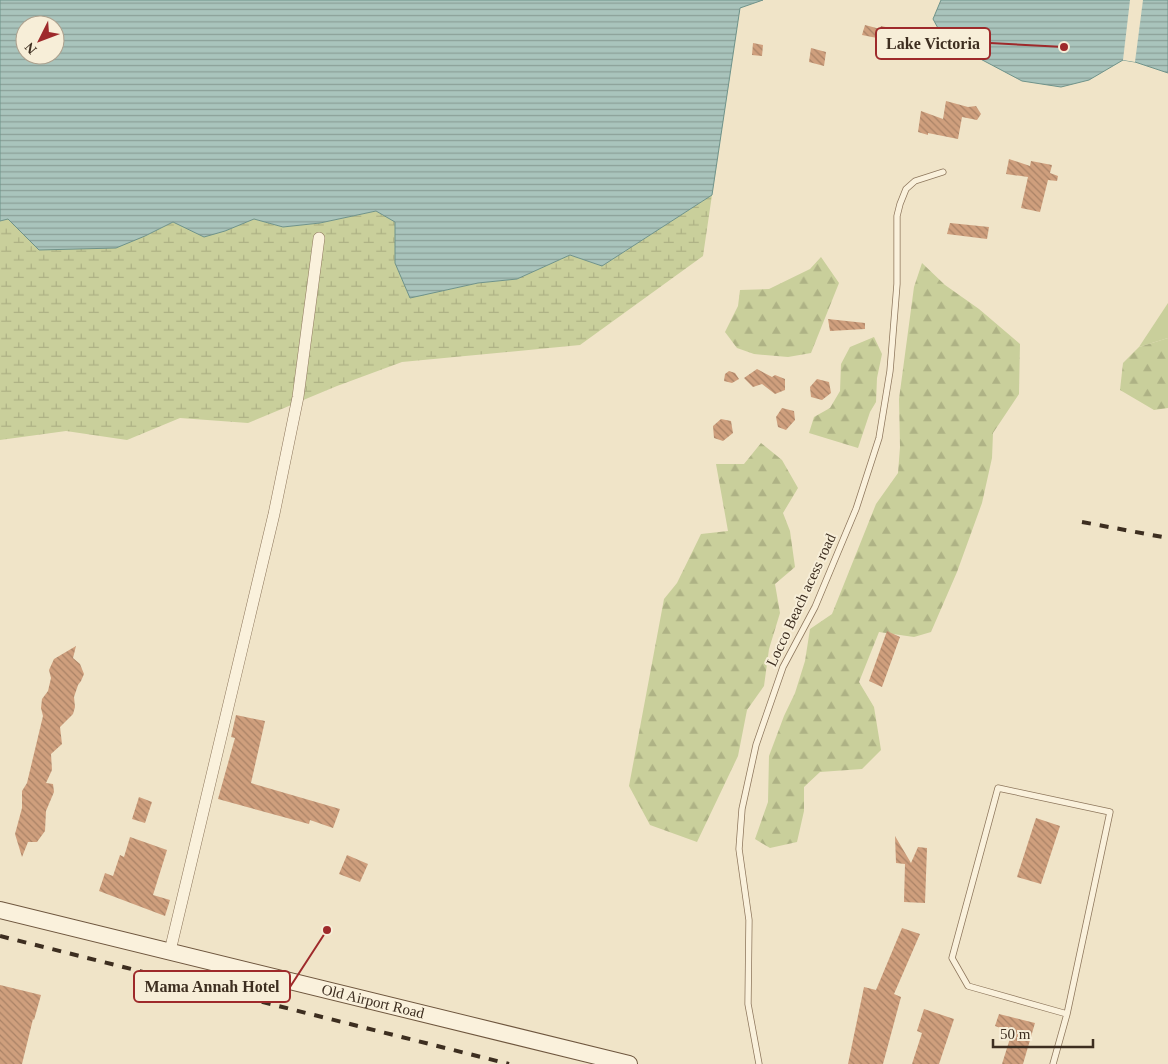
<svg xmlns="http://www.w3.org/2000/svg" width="1168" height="1064" font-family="Georgia,serif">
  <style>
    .green { fill: #c9cf9b }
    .forest { fill: url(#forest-firs) }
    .wetland { fill: url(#wetland-marsh) }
    .water { fill: url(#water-rules); stroke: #6f938a; fill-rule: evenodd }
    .pier { fill: #f0e4c8 }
    .building { fill: url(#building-back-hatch) }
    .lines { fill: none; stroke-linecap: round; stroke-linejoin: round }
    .lane-casing { stroke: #8d765c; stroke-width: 7 }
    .street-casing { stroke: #8d765c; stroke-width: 12 }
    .secondary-casing { stroke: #6f573f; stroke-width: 18 }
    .lane { stroke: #faf1dc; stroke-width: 5.5 }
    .street { stroke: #faf1dc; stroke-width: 11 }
    .secondary { stroke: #faf1dc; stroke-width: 16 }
    .rail { stroke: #3d2e20; stroke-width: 4; stroke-dasharray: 9 9; stroke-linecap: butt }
    .labels { text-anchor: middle; stroke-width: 4; stroke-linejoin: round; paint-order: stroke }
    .street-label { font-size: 15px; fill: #3d2e20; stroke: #f7eed8 }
    .leader { fill: none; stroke: #9e2a2b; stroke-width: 2 }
    .callout-dot { fill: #9e2a2b; stroke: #f7eed8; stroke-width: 2 }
    .callout { fill: #f7eed8; stroke: #9e2a2b; stroke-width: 2 }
    .callout-label { font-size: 16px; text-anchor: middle; font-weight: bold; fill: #3d2e20 }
  </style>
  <defs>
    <pattern id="forest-firs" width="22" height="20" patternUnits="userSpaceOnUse" patternTransform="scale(1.25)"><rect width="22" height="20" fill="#c9cf9b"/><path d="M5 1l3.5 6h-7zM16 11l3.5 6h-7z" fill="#aeb285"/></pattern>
    <pattern id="wetland-marsh" width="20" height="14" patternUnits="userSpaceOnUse" patternTransform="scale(1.25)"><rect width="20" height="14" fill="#c9cf9b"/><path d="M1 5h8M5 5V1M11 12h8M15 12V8" fill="none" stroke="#aeb285"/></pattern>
    <pattern id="water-rules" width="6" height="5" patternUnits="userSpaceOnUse" patternTransform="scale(1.25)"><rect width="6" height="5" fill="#a9c4bc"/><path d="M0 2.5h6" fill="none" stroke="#8ba098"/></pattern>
    <pattern id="building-back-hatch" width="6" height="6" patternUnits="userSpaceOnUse" patternTransform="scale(1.25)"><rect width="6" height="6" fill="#cf9f7d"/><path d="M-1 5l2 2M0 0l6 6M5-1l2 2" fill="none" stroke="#a98266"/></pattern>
  </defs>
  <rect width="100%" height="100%" fill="#f0e4c8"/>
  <path class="green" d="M1168 303V338L1139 347Z"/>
  <path class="forest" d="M821 257 839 283 811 353 788 357 754 354 737 348 725 332 738 306 740 290 769 289 810 269Z
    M922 263 945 285 979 309 1020 344 1019 394 993 433 992 458 982 503 957 572 931 632 914 637 879 632 859 682 874 707 881 750 862 769 820 772 804 787V811L797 842 770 848 755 839 768 802 769 756 784 716 795 693 805 661 810 629 832 614 876 504 898 473 900 447 899 399 914 287Z
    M874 337 882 354 877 378 876 402 870 412 858 448 809 433 814 417 830 408 840 391 841 364 850 347Z
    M1168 338V408L1154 410 1120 390 1123 363 1139 347Z
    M761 443 782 460 798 488 783 513 790 531 795 567 775 584 780 613 769 649 764 686 747 710 738 756 697 842 650 825 629 786 664 599 677 583 701 534 728 531 716 464H744Z"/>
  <path class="wetland" d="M712 195 703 256 580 345 402 362 337 386 248 423 180 418 127 440 66 431 0 440V221L8 218 39 250 145 236 173 222 204 236 225 231 254 219 283 227 320 223 376 211 395 222V263L442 291 478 283 517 279 570 255 602 266Z"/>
  <path class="water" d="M0 0H763L740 8 712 195 602 266 570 255 517 279 478 283 410 298 395 263V222L376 211 320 223 283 227 254 219 225 231 204 237 173 222 145 236 116 248 39 250 8 219 0 221ZM25 25H55V55H25Z
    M941 0H1168V73L1135 62 1123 60 1089 80 1061 87 1022 81 971 54 949 40 939 30 933 19Z"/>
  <path class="pier" d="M1130 0H1143L1135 62 1123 60Z"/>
  <path class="building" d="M865 25 880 29 881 26 909 32 907 44 862 35Z
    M753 43 763 45 762 56 752 55Z
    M811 48 826 52 824 66 809 62Z
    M946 101 968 107 976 106 981 114 977 120 962 117 958 139 928 133V135L918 132 921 111 943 119Z
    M1009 159 1030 166 1031 161 1052 165 1050 173 1058 176 1057 181 1048 180 1040 212 1021 208 1028 177 1006 174Z
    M950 223 989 227 987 239 947 234Z
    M828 319 865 323V329L830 331Z
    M757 369 772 377 775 375 785 379V390L775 394 762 384 753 387 744 378Z
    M729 371 735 373 739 379 732 383 724 381 725 374Z
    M817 379 829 382 831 393 822 400 811 397 810 387Z
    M782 408 794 411 795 420 786 430 778 427 776 417Z
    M721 419 731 421 733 433 723 441 714 438 713 426Z
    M887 631 900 637 882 687 869 681Z
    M76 646 73 658 80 664 84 674 81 681 78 685 74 697 75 707 73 714 60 727 62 744 51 754 52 770 46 783 53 784 54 792 46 811 45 831 37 842H28L22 857 15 834 22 808V791L27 783 43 716 41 708 42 699 48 691 51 678 49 670 54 659Z
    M236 715 265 721 251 783 340 809 333 828 310 820 309 824 218 799 235 738 231 737Z
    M139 797 152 802 145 823 132 819Z
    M1036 818 1060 826 1041 884 1017 877Z
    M895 836 911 863 918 847 927 848 925 903 904 902 905 864 896 863Z
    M130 837 167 850 153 895 170 900 165 916 99 891 105 873 113 876 120 855 124 857Z
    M347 855 368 864 360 882 339 874Z
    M902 928 920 934 894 994 901 997 883 1064H848L864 987 876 990Z
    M0 985 41 995 34 1020 33 1019 22 1064H0Z
    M924 1009 954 1019 939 1064H912L922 1033 917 1031Z
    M999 1014 1035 1023 1023 1064H1002L1012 1032 995 1026Z"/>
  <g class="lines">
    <defs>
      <path id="lane" d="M759 1064 748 1004 749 920 739 849 742 809 756 745 783 667 815 607 856 509 879 438 890 371 897 284V216L900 204 906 189 915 181 943 172
        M1053 1064 1067 1014 1110 812 998 788 952 958 968 986 1067 1014"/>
      <path id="street" d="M170 951 274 514 298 397 319 238"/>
      <g id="secondary">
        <path id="s1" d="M0 910 629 1064"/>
      </g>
    </defs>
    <use href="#lane" class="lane-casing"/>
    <use href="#street" class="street-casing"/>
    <use href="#secondary" class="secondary-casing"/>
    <use href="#lane" class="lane"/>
    <use href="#street" class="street"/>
    <use href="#secondary" class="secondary"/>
    <path class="rail" d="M1082 522 1168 538
      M0 936 509 1064"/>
  </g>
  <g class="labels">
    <g class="street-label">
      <text transform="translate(801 600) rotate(-65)" y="5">Locco Beach acess road</text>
      <text dy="5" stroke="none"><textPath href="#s1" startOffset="384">Old Airport Road</textPath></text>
    </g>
  </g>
  <path class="leader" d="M1064 47L990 43M327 930L290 987"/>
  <g class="callout-dot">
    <circle cx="1064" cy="47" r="5"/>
    <circle cx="327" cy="930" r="5"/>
  </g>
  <g class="callout">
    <rect x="876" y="28" width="114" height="31" rx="5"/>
    <rect x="134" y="971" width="156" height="31" rx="5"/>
  </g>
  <g class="callout-label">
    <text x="933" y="49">Lake Victoria</text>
    <text x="212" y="992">Mama Annah Hotel</text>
  </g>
  <g transform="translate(40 40) rotate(228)"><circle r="24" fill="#f7eed8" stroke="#ada18e"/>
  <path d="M0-4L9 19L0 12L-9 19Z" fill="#9e2a2b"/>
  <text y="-8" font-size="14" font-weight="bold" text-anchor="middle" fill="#3d2e20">N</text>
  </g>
  <path d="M993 1039v8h100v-8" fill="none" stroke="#3d2e20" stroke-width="2.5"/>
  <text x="1000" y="1039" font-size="15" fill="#3d2e20" stroke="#f7eed8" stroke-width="4" paint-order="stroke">50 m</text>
</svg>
